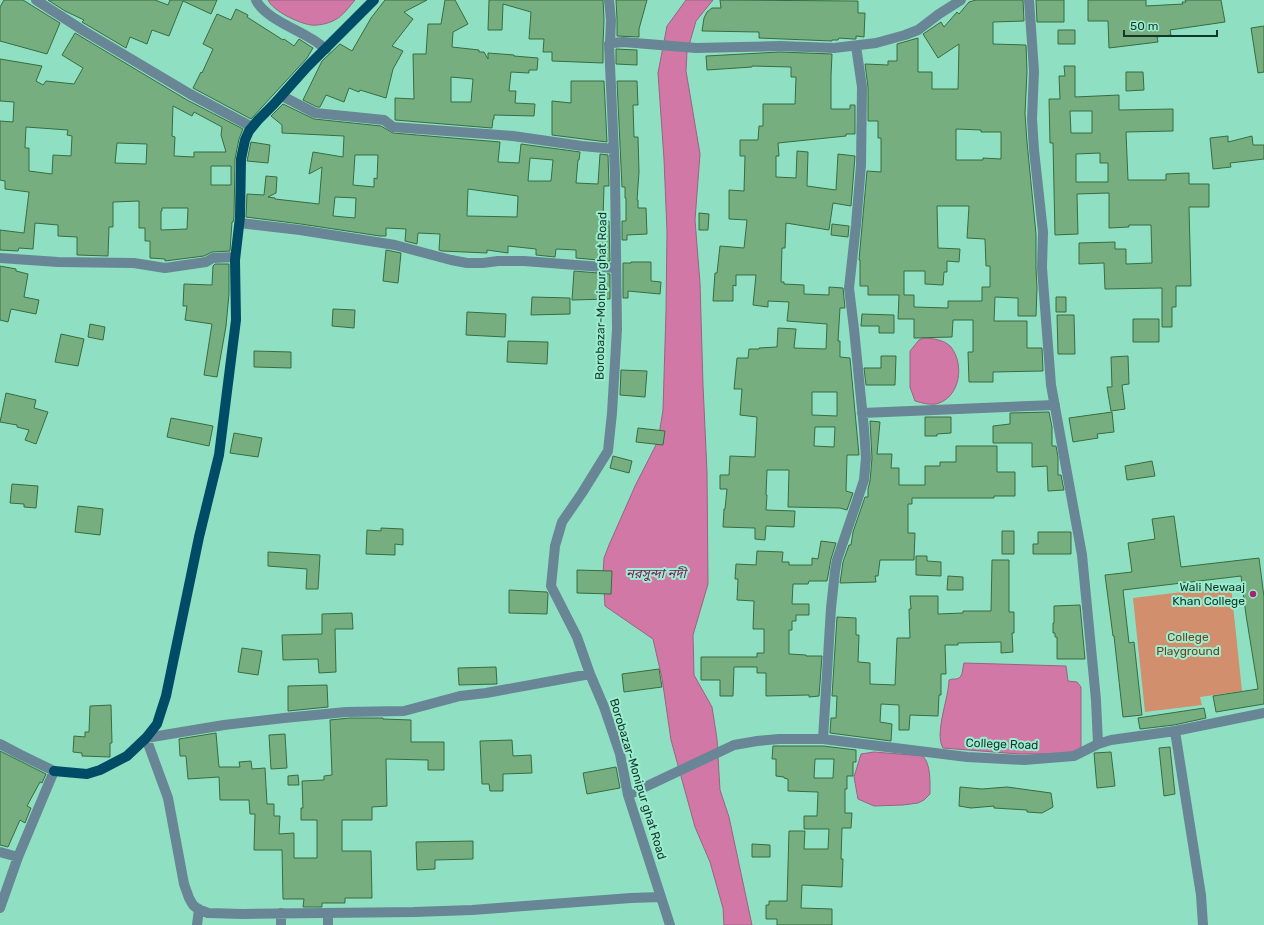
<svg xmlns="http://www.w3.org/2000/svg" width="1264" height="925" font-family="Rubik,'Noto Sans Bengali',sans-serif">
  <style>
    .green { fill: #d18f6d }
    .water { fill: #d178a6; stroke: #986481 }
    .building { fill: #76ae7f; stroke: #366d41; fill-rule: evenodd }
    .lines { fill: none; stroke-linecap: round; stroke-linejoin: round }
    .minor { stroke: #688695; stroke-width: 10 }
    .major { stroke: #004b65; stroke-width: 10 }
    .poi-dot { fill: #a52473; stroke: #9cedcf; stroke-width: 1.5 }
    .labels { text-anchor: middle; stroke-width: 4; stroke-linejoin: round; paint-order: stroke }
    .street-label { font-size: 12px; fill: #14362b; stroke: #9cedcf }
    .poi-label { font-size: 12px; fill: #14362b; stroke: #9cedcf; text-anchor: end }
    .park-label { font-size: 12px; fill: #783e1d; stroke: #9cedcf }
    .water-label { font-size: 13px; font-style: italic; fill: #7f1256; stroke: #9cedcf }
  </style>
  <rect width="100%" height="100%" fill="#8fe0c2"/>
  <path class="green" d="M1231 586 1242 691 1200 697 1202 705 1145 712 1133 598Z"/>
  <path class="water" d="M268 0H355C350 6 344 14 338 18 331 23 319 26 311 25 298 23 273 11 268 0Z
    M686 0H713L696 21 687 52 686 71 700 154 695 220 700 283 703 385 707 472 708 584 693 635 694 675 712 707 717 739 720 790 729 817 752 925H724L723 908 710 862 695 827 671 740 662 678 653 639 605 606 603 573 604 558 609 545 636 484 658 441 663 410 666 311 667 232 664 159 658 73 667 26Z
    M923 338C932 338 945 340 951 347 965 365 960 398 936 404 929 405 922 403 915 401L910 387V351L919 340Z
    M964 663 1066 666 1068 681 1077 682 1081 687V747L1076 751 1063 754H1019L943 748C934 734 949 697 949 680 952 679 954 679 956 679 964 678 962 668 964 663Z
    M874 752 923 756C931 765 930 782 930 794L924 800 918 803 903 805 874 806 858 799 854 777 861 754Z"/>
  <path class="building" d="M4 0H23L60 23 47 54 0 41V7Z
    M48 0H155L168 5 170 0H217L211 14 183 1 169 36 152 30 147 44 130 37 126 48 82 22 84 20 65 11Z
    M385 0H427L404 12 413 19 392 46 403 51 393 69 386 98 360 90 359 92 349 88 344 102 326 95 320 107H317L303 100 322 61 340 44 352 51 371 18Z
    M445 0H455L468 24 453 32 452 47 479 50V52H484L488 59V53L514 55V56L538 58 537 70H529V73L511 72 509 91H516L515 103 535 104 534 116 494 115V119H493L492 128 395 120V98L414 99 413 54H426L428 24H441ZM451 77 473 79 471 102H451Z
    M489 0H603L604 20 603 44V63L552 61V52H543L544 39H529L531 12 503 4 502 30H488Z
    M616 0H647L639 29V37L617 36V19Z
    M720 0 858 1V13H865L864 37 856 36V39H853L839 38 838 40H832V41L759 38V32L702 31 704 18 707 12 712 8H721Z
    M976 0H1023L1024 21 993 22V44L1026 45 1027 71 1025 114 1027 142 1036 234V268L1037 288 1036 316H1018V298L995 297 994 321H1027V348H1042L1043 371 993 372V382H969L968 352H973V320H953L952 337 914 338V319H898L899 295H868V286H860V260H859L867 171 881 172V138H878V121H868V87L865 64 888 65V61H897V44L918 38V72H932V89H958L959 44 938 58 923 34 941 22 944 27 957 12 959 14 969 2ZM956 129 981 130V132H1001V159L983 158V160H956ZM937 206H969L967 238 985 239 986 266H990V287H982V301H948V308L914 307V295H904V271H925V284L943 285 944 272H947V261L959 262 960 249 938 248Z
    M1036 0H1064V22H1037Z
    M1088 0H1146V6L1183 4 1182 2H1186L1185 0H1221L1225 22 1170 30 1171 35 1157 37 1158 42 1109 48 1108 21H1088Z
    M236 9 248 15 247 17 283 40 284 39 294 46 299 39 313 48 307 58 251 119 193 88 201 72 202 73 213 49 203 44 217 14 231 20Z
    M1264 26V72L1258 73 1251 28Z
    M1058 30H1075V44H1058Z
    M75 33 187 100 243 129 239 139 235 159 234 217 233 222H232L230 251 212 252 204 256 165 261V259L150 258V241H145V228H139V201L113 202V227H109L108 256 77 255V237L58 236V225L35 223 33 249 19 248 18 251 0 250V230L24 233 29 192 5 189V181L0 180V121L13 122 14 102 0 101V59L42 66 36 81 43 85 46 81 74 84 83 68 62 55ZM173 106 192 116 194 112 222 127 221 135 226 152H194V157L174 156 175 137 172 136ZM26 127 68 130 67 135 72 136 71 156 53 155 52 174 29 171V148H25ZM117 143 147 144 146 164 115 163ZM211 166H231V185H211ZM162 208H188L187 229 161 230V211H162Z
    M616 49 637 50V65L616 64Z
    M780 52 832 54 831 76V109H850V105H855V134H846V136L778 143 779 156H776V177L796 178 797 151 808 152 807 186 836 190 838 154 855 156 851 206 833 203 829 230 786 223 785 248H782L781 282H784V284L804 285V294L829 295V287L843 288 845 308H840L838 341H840V357L850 358 859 455H847L846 491 853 493 847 510 840 508 788 507 789 470H767L766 495H767L766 510 795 511 794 527 766 526 765 540 755 539V528L723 527 724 509H725L727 489H720V475H729L730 456 755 457 757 417 740 415 742 389H734L737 358H748L749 349H759V348L777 347 778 328 796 329 794 348 826 349 827 324 787 321 789 302 768 301V307L753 305 756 275H736V286L733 285V301H713L715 273H717L720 246 744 248 747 220 729 219V190L744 191 745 156H740V140H758L759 126H763V104H795L796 77H791V67L752 66V67L707 70 706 56ZM812 392H837V416L812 415ZM815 427H835L834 447 814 446Z
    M1064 66H1075V97L1119 95V110L1173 109V131L1126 132 1128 180H1166V174L1189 173V184H1209V207H1189L1191 286H1176V307H1172V327H1162V288L1105 289 1104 263 1079 264V243L1115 242V249H1126V264L1152 263 1151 225H1129V227L1109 228V193L1077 194 1078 234 1055 235 1053 143H1050L1049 99H1060L1059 76H1065ZM1070 111H1092V133H1071ZM1100 153V163H1108V182H1076V154Z
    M1126 72H1143L1144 90 1126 91Z
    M571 81H604L607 142 552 135V101L571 103Z
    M617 81H637L638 105H633L634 137H638L639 172 637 200H638V208H646L647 234 627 235V240H622V221H626V198H625V187H622Z
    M283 104 314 119 381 126 393 133 500 142 498 162 519 163 521 144 580 152 579 160H578L576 183 598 184 600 154 608 155 609 186H604L603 220 609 221 610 261 576 258V250L556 249 555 257 536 255V249L508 246V253L487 250V253L442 251 439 250 440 234 418 233 417 244 405 241 406 229 386 228V236H380L301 224 246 217 247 194 264 195 266 176 277 177 276 193 268 197 275 198V199L319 204 322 167 309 174 313 152 343 157 344 136 282 133V125L271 116ZM355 155H378L377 179 374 178V187L353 185ZM530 158 553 160 551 181H528ZM468 189 518 196 517 217 467 216ZM335 197 356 198 355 218 333 216Z
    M1228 136V142L1252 136 1253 145H1264V159L1230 163 1231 167 1213 169 1210 138Z
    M251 142 270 145 268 163 247 161Z
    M699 213 709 214 708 230H699Z
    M832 224 849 226 848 237 831 235Z
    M386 250 401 253 398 283 383 281Z
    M631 262H651V281L661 282 660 294 628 291V298H623V263H631Z
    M215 264H229V294L226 326 217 377 204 375 212 324 185 320 187 306H183L184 284 212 285 213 266Z
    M0 266 16 269V271L28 274 24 297 39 300 36 314 11 309 8 322 0 320Z
    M574 271 610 274V299L572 300Z
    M532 297 570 298V314L531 315Z
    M1056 297H1066V312H1056Z
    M333 309 355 310 354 328 332 326Z
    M467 312 506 314 505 337 466 335Z
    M862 314 894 315V333H879V326H861Z
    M1057 315H1074L1075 354H1058Z
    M1133 319H1159V342H1133Z
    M90 324 105 327 103 340 88 337Z
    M61 334 84 339 78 366 55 362Z
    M508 341 548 342 547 364 507 362Z
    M254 351 291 352V368L254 367Z
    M881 356H896L895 385H866L864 368H881Z
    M1128 356 1129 384 1122 385 1125 409 1111 411 1107 387H1112L1111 357Z
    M621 370 647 371 645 397 620 395Z
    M6 393 36 400 34 408 48 412 36 444 25 440 29 430 17 427V425L0 422Z
    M1049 412 1052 427V446H1056L1058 457V475H1061L1064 490 1048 491 1047 466 1032 467V443H993V426L1010 424V413Z
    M1112 412 1114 432 1097 434 1098 438 1073 442 1069 418Z
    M925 417H951V433L937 434V436H925Z
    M171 418 213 426 209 446 167 437Z
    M870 421 880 422 877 454H892L891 468H899V485H925V466H940V462H956V446H997V472H1015V496H994V498H912V504H908V533H915L914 560H880L878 576H875L876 582 840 583 843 562 849 545H851L853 532 865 497H868V489L870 481 872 458Z
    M638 428 665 431 663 445 636 442Z
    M234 433 262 438 258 457 230 453Z
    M613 456 632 461 629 473 610 468Z
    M1152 461 1155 476 1127 480 1125 466Z
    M12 484 38 486 36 508 24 507V504L10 503Z
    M78 506 103 509 100 535 75 532Z
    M1174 516 1181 567 1259 558 1264 597V704L1216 712 1213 696 1258 689 1246 615 1241 576 1123 590 1129 643 1134 642 1142 715 1123 717 1114 636H1113L1105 575 1132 572 1128 543 1155 539 1152 519Z
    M381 528 403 529V545L395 544V555L366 554 367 530 381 531Z
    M1002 531H1014V554H1002Z
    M1038 532H1071V554H1033V544H1038Z
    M821 541 836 543 831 559 827 581H809L808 584H793L792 604H809V615H796V621H792V630H789V654L806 655V656H822L819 696 809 697V695L766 696V673H757V667H734L733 696H720V680H701V657H757V653H764V629H753L754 601 737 600 738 579H735L736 564 756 565 757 551 783 552 782 562H789V565H812V558L818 559Z
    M268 552 320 555 318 589H306L307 569 268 566Z
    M916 556H927V561L941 562V576L916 575Z
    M992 560H1009V612H1014V633H1012L1013 652 1001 653V642L958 643V645H945L946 674H941V695H939L938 716 910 715 909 730H899V705L881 704 880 722 892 724 891 741 830 733 831 718H836L837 696H832L837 617 856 618V635H859L858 662 870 663V684L895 685 897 638H910L909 609H911L910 596H938V614L963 613V611H991Z
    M577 570 612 571 611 594 577 593Z
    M948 576 963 577V590H947Z
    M509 590 547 592 548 594 547 614 509 613Z
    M1080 605 1085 659H1057V637H1055V633H1053V623H1054V606Z
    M352 613 353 629H335L336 672 319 673 318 659 283 660 282 635 322 634V614Z
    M242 648 262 651 258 675 238 672Z
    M496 667 497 684 459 685 458 668Z
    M659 669 662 687 624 692 622 674Z
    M327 685 328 707 288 711V686Z
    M111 705 112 743H110V757L82 756V753L73 752 74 736 85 737V732H89L90 706Z
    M1204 708 1206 718 1174 725 1140 729 1138 718Z
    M350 718H383V719L411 720V742H444V770H428V760L386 759 387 806 372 807V820H342V851H371L372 898H345V903H322V907H303L304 899H283L282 850H254L255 814H250L249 800H220L219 777 188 779 186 756H180L179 739 216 733 219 767H240L239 762 251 761 252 769 265 768 267 804H274V816H280L279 834 294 833V858H317V820H301V808H303L302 781 324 780V776L332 775 330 720Z
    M285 734 287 768 271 769 269 735Z
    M512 740 513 756 531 755 532 773 503 774V791H490L489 784H482L480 741Z
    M773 746H823L856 750V762H853V776H847V789H845V813H852L851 828H842L841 859H843L842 887 802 885 801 908 832 909V925H777V919H766V905H769V901H787L789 831H805L804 849H828L829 829H804V816H817L818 792 788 791V779L784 778V777L776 776V759H772ZM815 759H834L833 778H814Z
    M1170 747 1175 794 1164 796 1159 748Z
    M0 751 46 774 42 783 40 782 27 806 31 808 25 823 20 820 8 847 0 845Z
    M1111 752 1115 786 1097 788 1094 753Z
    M616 767 620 788 587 794 583 773Z
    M298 775 299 785H288V776Z
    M960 787 982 789 1007 787 1051 793 1053 807 1042 813 1027 812V810L994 808V806L971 808 959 806Z
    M473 841V859L435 860V869L417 870 416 842Z
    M752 844 770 845V857H752Z"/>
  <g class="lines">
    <path class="minor" d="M36 0 84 31 190 94 252 127
      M256 0C264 17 294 28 310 38 316 41 320 45 326 49
      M609 0 611 20 610 43
      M1029 0 1034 71 1032 119 1034 150 1043 232 1042 268 1051 385 1082 555 1096 700 1098 744
      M282 96 315 113 384 120 393 127 513 136 582 146 614 149
      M240 223 300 230 395 245 451 260 467 263H483L498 261H524L615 268
      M0 258 58 262 134 263 165 268 206 262 213 258 235 257
      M862 413 1055 405
      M590 674 486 693 460 696 404 711 346 712 284 718 224 725 146 738 168 798 184 884 189 898 193 905 198 909 208 913 243 914 414 912 472 910 631 898 661 897
      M1175 731 1201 895 1203 925
      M823 739 831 608 835 571 837 560 853 513 864 480 866 458 864 429 854 329 849 288 856 225 861 165 862 87 856 46
      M0 744 21 755 54 771 18 857 0 908
      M628 795 734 745 757 741 779 739H823L967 757 1024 760 1074 756 1098 744 1111 740 1175 731 1264 713
      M0 852 18 857
      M197 925 199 909
      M281 925V913
      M328 925V913
      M670 925 628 795 620 754 604 707 590 674 577 637 551 586 555 546 562 522 582 493 608 451 612 413 617 329 615 174 609 44 613 43 623 42 696 48 780 46 834 48 876 43 905 35 918 30 939 14 961 0"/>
    <path class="major" d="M54 771 87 774 100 770 127 756 146 738 157 724 166 696 199 537 219 455 236 320 235 260 240 217 241 159 245 140 249 131 258 120 274 104 307 67 374 0"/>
  </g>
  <circle class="poi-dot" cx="1253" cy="594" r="4"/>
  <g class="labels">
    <g class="street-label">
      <text transform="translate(601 296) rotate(-89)" y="4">Borobazar-Monipur ghat Road</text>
      <text transform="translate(1002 744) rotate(2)" y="4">College Road</text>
      <text transform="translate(638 779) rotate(73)" y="4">Borobazar-Monipur ghat Road</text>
    </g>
    <g class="poi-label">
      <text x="1245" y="591">Wali Newaaj<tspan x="1245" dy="14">Khan College</tspan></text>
    </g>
    <g class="park-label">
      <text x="1188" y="641">College<tspan x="1188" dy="14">Playground</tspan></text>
    </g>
    <g class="water-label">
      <text x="656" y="578">নরসুন্দা নদী</text>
    </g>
  </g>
  <path d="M1124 30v6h93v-6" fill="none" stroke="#14362b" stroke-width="2"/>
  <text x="1130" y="30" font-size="12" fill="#14362b" stroke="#9cedcf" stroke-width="3" paint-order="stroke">50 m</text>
</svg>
